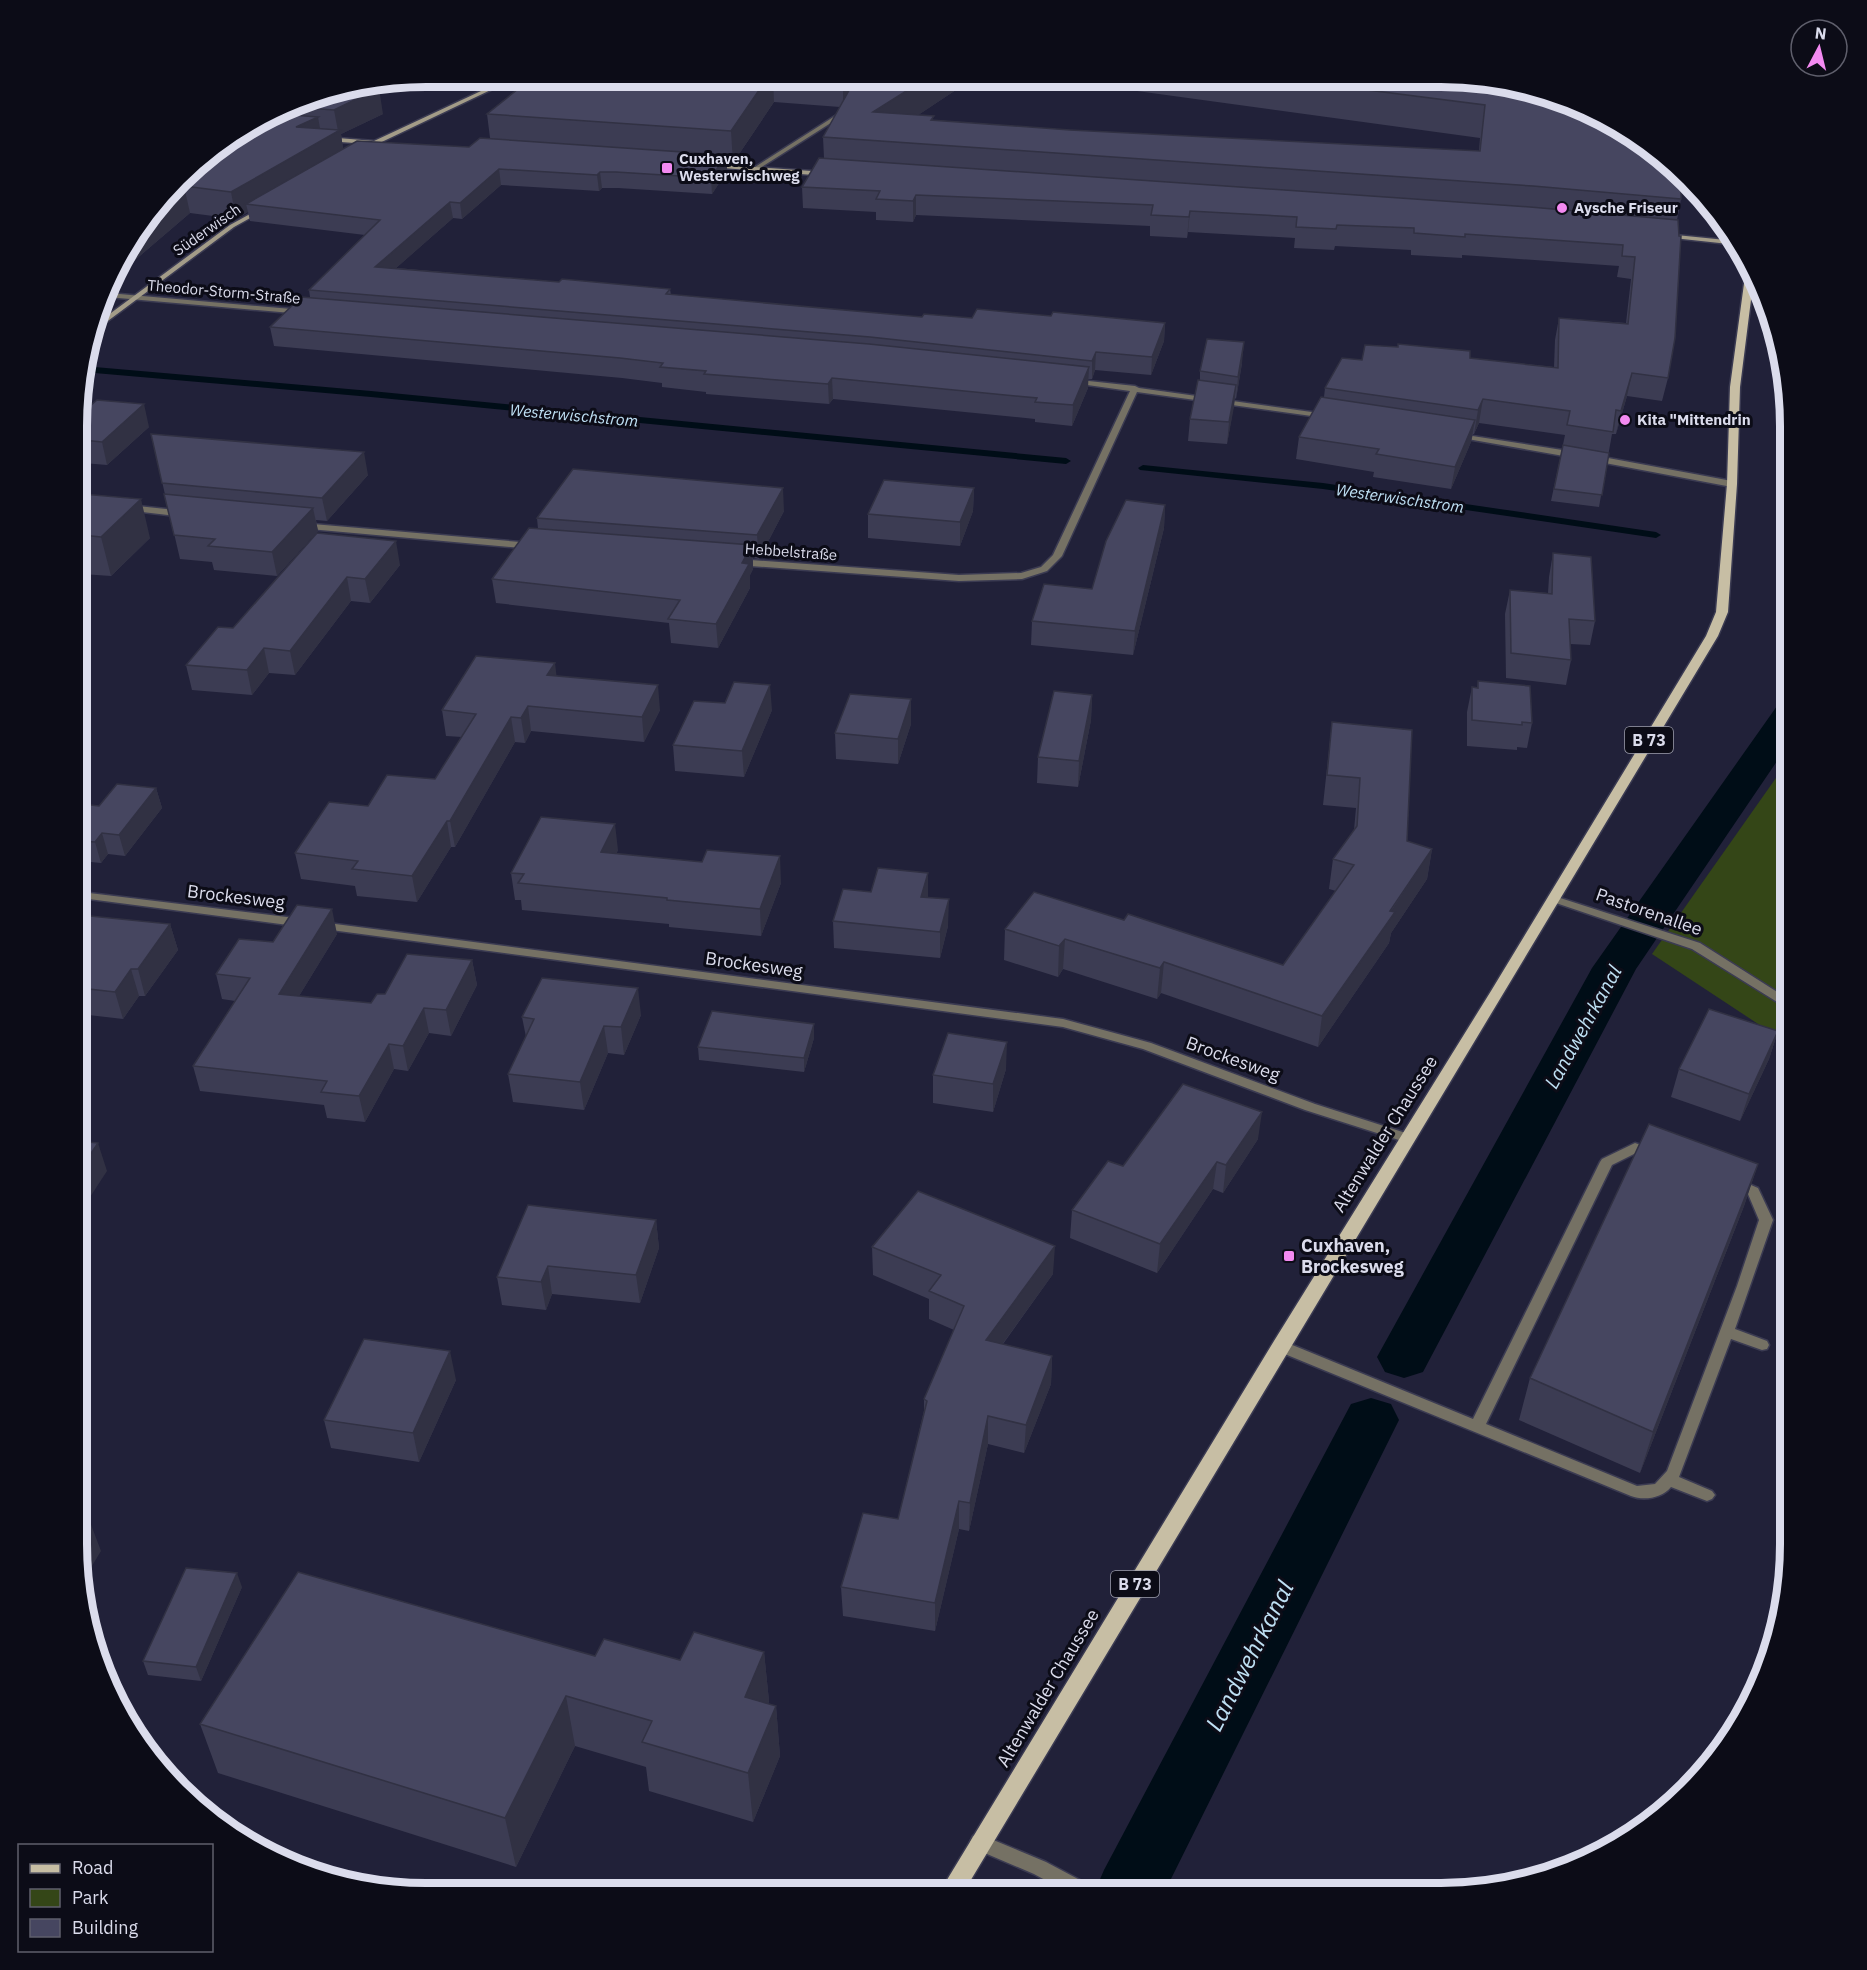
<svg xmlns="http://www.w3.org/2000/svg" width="1867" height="1970" font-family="'IBM Plex Sans',sans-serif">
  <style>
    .green { fill: #344617 }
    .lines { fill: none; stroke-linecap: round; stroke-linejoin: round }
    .stream { fill: #000d17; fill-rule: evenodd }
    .canal { fill: #000d17; fill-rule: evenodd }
    .lane-casing { stroke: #3b3b52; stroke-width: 3 }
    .street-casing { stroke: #3b3b52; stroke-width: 3 }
    .secondary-casing { stroke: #3b3b52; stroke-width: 3 }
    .primary-casing { stroke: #3b3b52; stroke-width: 3 }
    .lane { fill: #757164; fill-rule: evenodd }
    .street { fill: #757164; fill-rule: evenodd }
    .secondary { fill: #a39c88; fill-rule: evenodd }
    .primary { fill: #c7bea4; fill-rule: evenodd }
    .wall { fill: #3c3c53 }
    .shaded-wall { fill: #313143 }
    .building { fill: #464660; stroke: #313143; stroke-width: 1.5 }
    .poi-dot { fill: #f38af1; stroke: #0c0c17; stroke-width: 2 }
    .labels { text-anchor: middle; stroke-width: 6; stroke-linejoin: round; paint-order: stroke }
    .far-poi-label { font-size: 15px; font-weight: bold; fill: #dbdcec; stroke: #0c0c17; text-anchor: start }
    .far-street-label { font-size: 15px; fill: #dbdcec; stroke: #0c0c17 }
    .far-water-label { font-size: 16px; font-style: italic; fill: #bfe0f4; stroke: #0c0c17 }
    .shield { fill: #0c0c17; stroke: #9d9eac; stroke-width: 1.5 }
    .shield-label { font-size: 16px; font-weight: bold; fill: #dbdcec }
    .street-label { font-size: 18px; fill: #dbdcec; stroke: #0c0c17 }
    .poi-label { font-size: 18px; font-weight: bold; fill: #dbdcec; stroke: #0c0c17; text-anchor: start }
    .water-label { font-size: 20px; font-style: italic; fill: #bfe0f4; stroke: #0c0c17 }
    .near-water-label { font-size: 24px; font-style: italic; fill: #bfe0f4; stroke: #0c0c17 }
    .rim { fill: none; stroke: #dbdcec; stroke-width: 8 }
  </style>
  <rect width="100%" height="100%" fill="#212139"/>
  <path class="green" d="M1790 758V1045L1652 954Z"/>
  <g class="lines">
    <path class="stream" d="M83 366 371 391 1066 458 1071 461 1066 464 371 397 83 372Z
      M1143 465 1323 483 1656 532 1661 535 1656 538 1323 489 1140 470 1138 468Z"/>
    <path class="canal" d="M1790 703V742L1636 969 1423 1372 1404 1378 1385 1372 1377 1357 1592 968 1777 706Z
      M1371 1398 1391 1404 1399 1420 1164 1893H1094L1104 1870 1351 1404Z"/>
    <defs>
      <path id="lane" d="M1554 896 1700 943 1790 1000V1010L1692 949 1550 901 1548 899 1550 897Z
        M1635 1143 1658 1151 1660 1154 1658 1157 1653 1159 1636 1153 1612 1165 1486 1424 1637 1486 1655 1484 1667 1471 1737 1286 1759 1220 1748 1194 1732 1187 1730 1184 1732 1181 1737 1179 1758 1188 1773 1220 1735 1329 1767 1341 1769 1345 1767 1349 1762 1350 1731 1339 1679 1477 1712 1491 1715 1495 1712 1499 1707 1501 1671 1487C1662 1498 1644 1501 1631 1496L1275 1350 1273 1346 1275 1342 1280 1341 1285 1342 1473 1419 1600 1162 1602 1159Z
        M979 1834 1046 1862 1093 1887 1096 1893H1069L1034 1874 973 1848 970 1842 973 1836Z"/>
      <path id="street" d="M846 109 848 112 757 170 752 169Z
        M108 293 303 310 307 312 303 314 107 297Z
        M1070 379 1135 386 1139 388 1326 414 1330 416 1326 418 1137 392 1062 556 1047 571 1022 579 959 581 737 565 732 562 737 559 959 575 1021 573 1041 567 1053 555 1130 391 1073 383H1070Z
        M1453 433 1575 452 1579 455 1575 458 1456 437 1452 435Z
        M1592 455 1732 481 1736 484 1732 487 1589 460 1588 458Z
        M128 505 185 511 189 514 185 517 125 510V506Z
        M301 523 532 543 537 546 532 549 298 528V524Z
        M81 892 303 919 309 923 303 927 81 898Z
        M320 922 1063 1019 1151 1043 1315 1104 1412 1135 1414 1138 1412 1141H1402L1305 1110 1143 1049 1063 1027 316 928 314 926Z"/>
      <path id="secondary" d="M511 77H518L367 149 362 148 369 144 326 141 323 139 326 137 374 141Z
        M712 164 826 172 829 174 826 176 710 167V165Z
        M261 208 266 209 234 227 93 332 96 324 230 225Z
        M1666 234 1736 241 1738 245 1664 237V235Z"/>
      <path id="primary" d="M1749 267 1754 276 1740 387 1737 484 1728 612 1718 636 963 1893H939L1274 1341 1491 991 1706 636 1716 612 1727 484 1730 387 1746 269Z"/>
    </defs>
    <use href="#lane" class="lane-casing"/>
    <use href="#street" class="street-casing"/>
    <use href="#secondary" class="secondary-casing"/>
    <use href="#primary" class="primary-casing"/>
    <use href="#lane" class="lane"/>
    <use href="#street" class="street"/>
    <use href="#secondary" class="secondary"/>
    <use href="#primary" class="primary"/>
  </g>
  <path class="wall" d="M549 77 974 78 918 115 934 120 1070 130 1479 151 1480 138 1042 78 1487 79 1616 123 1689 180 1681 179V199L1677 220 1668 378 1662 401 1627 396 1616 434H1612L1599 507 1551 501 1565 435 1479 423 1474 434H1473L1471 442 1451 489 1373 477 1374 472 1296 459 1299 437 1324 397 1325 388 1362 360 1470 358 1554 367 1555 340 1559 318 1626 323 1631 279 1617 277 1619 266 1462 255V258L1411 255V250L1335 246 1334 250 1294 248 1295 238 1188 232 1187 238 1150 236V226L916 215 913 222 876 220V212L803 208 802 187 824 158 823 137 840 107 774 102 733 163H727V171L712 194 618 188H602L599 191 501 185 462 219 453 218 396 268 559 282 670 289 671 295 922 317 972 318 1051 316 1165 323 1164 341 1151 375 1095 370 1092 379H1088V388L1072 426 1035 422V419L833 399 829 404 706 394V392L662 387V383L622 378 274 346 270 327 310 297 309 290 365 235 250 221 248 212 236 219 190 213 128 266 118 265 123 251 196 163 313 95 383 114 341 134 343 149 469 147 490 138 487 114 542 83Z
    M1242 363 1236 399 1235 398 1227 444 1188 441 1190 419 1200 380V371Z
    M83 412 149 427 107 465 83 463Z
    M151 434 368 475 327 521 316 520 318 531 277 576 214 570 212 562 180 559Z
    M974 488 973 511 960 546 868 538V514Z
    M82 494 150 538 111 576 82 574Z
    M1165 505 1164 528 1133 655 1031 645 1032 621 1092 589Z
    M784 511 759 559 753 558V569L750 575V588L718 648 671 643 669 623 496 603 492 579 538 529 537 518Z
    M317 533 400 565 370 603 351 601 295 675 269 673 252 695 192 690 186 665 233 628Z
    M1553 553 1595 621 1590 645 1570 644 1571 660 1566 685 1506 678 1505 614 1510 590 1548 593 1549 577Z
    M556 676 660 710 644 742 531 731 525 743 515 742 455 847H451L417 902 357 896 355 886 301 879 295 853 368 806 435 779 462 737 446 736 442 710Z
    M1478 681 1532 723 1527 748 1517 747V750L1467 746V712L1472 687 1477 688Z
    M1092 695 1091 720 1078 787 1037 783 1038 757Z
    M772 710 744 777 675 771 673 745Z
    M1332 722 1407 841 1432 849 1427 879 1391 933 1389 943 1318 1047 1161 993 1157 999 1063 969 1058 977 1004 960 1005 929 1124 920 1283 965 1336 891 1329 889 1333 859 1354 830 1356 808 1323 805Z
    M911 724 898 764 836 759 835 733Z
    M156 788 162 808 125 856 108 854 101 863 81 861V804L99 806Z
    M618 850 616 854 781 883 761 936 669 927V924L522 910 521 900H515L511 873Z
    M928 873V898L948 926 940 958 834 948 833 921 871 892Z
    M80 915 170 924 178 950 145 996H139L123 1019 80 1014Z
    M337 934 299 996 371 1003 385 994 472 960 477 985 451 1036 429 1033 408 1071 394 1069 365 1122 327 1118 324 1105 200 1091 193 1066 235 1001 222 999 216 974 273 942Z
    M641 1015 624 1055 608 1053 584 1110 513 1102 508 1074 526 1037 522 1017Z
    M814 1024V1038L804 1072 699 1060 698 1047Z
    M1778 1031 1769 1059 1740 1121 1671 1097 1679 1069Z
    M1006 1069 993 1112 933 1103V1075Z
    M1258 1139 1223 1193 1213 1189 1157 1273 1070 1238 1072 1210 1123 1166Z
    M1758 1164 1744 1206 1640 1473 1519 1420 1530 1378Z
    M656 1220 659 1248 640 1303 552 1294 546 1310 502 1305 497 1277Z
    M872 1247 1053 1274 1003 1344 1052 1356 1051 1384 1024 1453 988 1444 969 1531 959 1529 935 1631 843 1616 841 1587 898 1519 924 1411V1399L954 1330 929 1319V1299L873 1275Z
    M456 1380 419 1462 331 1448 324 1420Z
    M242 1587 201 1681 148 1675 143 1661Z
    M764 1652 769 1701 768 1704 776 1706 780 1756 753 1822 649 1791 646 1767 575 1746 516 1867 218 1773 200 1724 595 1656 680 1660Z"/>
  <path class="shaded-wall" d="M768 77H773L774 102 733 163 731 131Z
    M843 78H890L843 108Z
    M927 78H974L879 141 873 112Z
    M379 88 383 114 341 134 344 156 246 204 248 212 236 219 231 192 296 127 318 117 322 140 338 131 334 110Z
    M726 155 727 171 712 194 711 178Z
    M499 169 501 185 462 219 460 203Z
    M600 172 602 188 599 191 597 175Z
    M184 186 190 213 128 266 124 250 162 204Z
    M916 195V215L913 222V201Z
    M450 202 453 218 378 284 375 267Z
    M1190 211 1188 232 1187 238 1189 217Z
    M1165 323 1164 341 1151 375 1152 357Z
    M1244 342 1242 363 1236 399 1238 377Z
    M1096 352 1095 370 1092 379V361Z
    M1089 367 1088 388 1072 426 1073 405Z
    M1632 373 1627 396 1616 434 1621 411Z
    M832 378 833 399 829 404 828 384Z
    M1236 385 1234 407 1227 444 1229 422Z
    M1483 399 1479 423 1474 434 1478 410Z
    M144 404 149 427 107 465 102 442Z
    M1475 420 1471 442 1451 489 1455 467Z
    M364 452 368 475 327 521 322 498Z
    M783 488 784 511 759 559 757 535Z
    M974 488 973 511 960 546V522Z
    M141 499 150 538 111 576 101 537Z
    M1165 505 1164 528 1133 655 1135 631Z
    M313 508 318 531 277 576 272 552Z
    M396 541 400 565 370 603 365 579Z
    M752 545 753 569 750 575V588L718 648 716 624 742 563Z
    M347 577 351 601 295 675 290 651Z
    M264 648 269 673 252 695 247 670Z
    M555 663 558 688 547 675Z
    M658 685 660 710 644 742 642 717Z
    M770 685 772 710 744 777 742 751Z
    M1092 695 1091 720 1078 787 1079 761Z
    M911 699V724L898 764V739Z
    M528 706 531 731 525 743 521 718Z
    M511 717 515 742 455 847 450 821Z
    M156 788 162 808 125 856 119 835Z
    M447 821 451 847 417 902 412 876Z
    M615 824 618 850 604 879 601 852Z
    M102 833 108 854 101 863 95 842Z
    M1432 849 1427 879 1391 933 1389 943 1318 1047 1322 1016Z
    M780 856 781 883 761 936 760 909Z
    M928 873V899L921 897Z
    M949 899 948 926 940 958V932Z
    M332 909 337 934 285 1019 279 994Z
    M170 924 178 950 145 996 138 969Z
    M1065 939 1063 969 1058 977 1059 946Z
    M472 960 477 985 451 1036 446 1010Z
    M1164 962 1161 993 1157 999 1160 968Z
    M131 969 139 996 123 1019 115 992Z
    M638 988 641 1015 624 1055 621 1027Z
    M424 1008 429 1033 408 1071 403 1046Z
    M814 1024V1038L804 1072V1058Z
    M604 1026 608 1053 584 1110 580 1082Z
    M1778 1031 1769 1059 1740 1121 1749 1094Z
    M1007 1042 1006 1069 993 1112V1084Z
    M389 1044 394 1069 365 1122 359 1096Z
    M1262 1112 1258 1139 1223 1193 1226 1165Z
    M98 1143 107 1171 79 1214V1171Z
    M1217 1162 1213 1189 1157 1273 1160 1244Z
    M1758 1164 1744 1206 1640 1473 1653 1432Z
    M656 1220 659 1248 640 1303 636 1275Z
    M1055 1246 1053 1274 985 1368 986 1340Z
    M548 1266 552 1294 546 1310 541 1282Z
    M450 1351 456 1380 419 1462 413 1433Z
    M1052 1356 1051 1384 1024 1453 1026 1425Z
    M988 1416V1444L969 1531 970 1503Z
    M959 1501V1529L935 1631V1603Z
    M90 1522 101 1551 81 1584 77 1567V1542Z
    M237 1573 242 1587 201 1681 196 1667Z
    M764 1652 769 1701 749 1747 745 1697Z
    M566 1696 575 1746 516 1867 505 1818Z
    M776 1706 780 1756 753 1822 748 1773Z"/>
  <path class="building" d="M549 77H768L731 131 487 114 523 85 542 83Z
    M856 78H927L873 112 934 116 931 120 1070 130 1480 151 1485 105 1281 79H1422L1474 87 1480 83 1476 79H1487L1616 123 1681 173V199L1533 186 823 137Z
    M360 87 379 88 334 110 293 107 313 95Z
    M281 114 318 117 296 127 340 130 231 192 184 186 162 204 196 163Z
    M480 138 726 155 711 178 616 172H600L597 175 499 169 460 203 450 202 375 267 559 282 562 279 670 289 666 294 922 317 924 314 972 318 977 309 1051 316 1053 312 1165 323 1152 357 1096 352 1092 361 870 337 309 290 380 220 246 204 357 141 469 147Z
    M819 158 1530 207 1678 220 1679 236H1681L1675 338 1668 378 1632 373 1621 411 1616 410 1613 432 1567 425 1570 411 1483 399 1478 410 1325 388 1342 358 1362 360 1365 345 1398 347V344L1470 351V358L1558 368 1559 318 1628 324 1635 257 1622 256 1623 245 1465 234V237L1414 233V228L1337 225 1336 229 1296 227 1297 217 1190 211 1189 217 1151 215 1153 205 916 195 913 201 876 199 880 191 802 187Z
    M301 297 869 344 1089 367 1073 405 1035 402 1037 398 832 378 828 384 704 374 706 371 660 367 663 363 620 358 270 327Z
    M1207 339 1244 342 1238 377 1200 371Z
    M1198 380 1236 385 1229 422 1190 419Z
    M1321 397 1475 420 1455 467 1376 454 1379 449 1299 437Z
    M97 400 144 404 102 442 83 440V412Z
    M151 434 364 452 322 498 162 483Z
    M1563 445 1609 453 1602 495 1554 489Z
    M573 469 783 488 757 535 537 518Z
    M884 480 974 488 960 522 868 514Z
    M82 494 141 499 101 537 82 535Z
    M164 494 313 508 272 552 208 546 215 539 174 535Z
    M1126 500 1165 505 1135 631 1032 621 1044 584 1092 589 1106 541Z
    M529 528 752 545 742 563 749 564 716 624 668 619 680 600 492 579Z
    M317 533 396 541 365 579 347 577 290 651 264 648 247 670 186 665 218 627 233 628Z
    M1553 553 1591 557 1595 621 1569 619 1571 660 1511 653 1510 590 1552 594Z
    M476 656 555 663 547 675 658 685 642 717 528 706 521 718 511 717 450 821H447L412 876 352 869 358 861 295 853 329 802 368 806 387 775 435 779 476 714 442 710Z
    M1478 681 1530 686 1532 723 1522 722V725L1472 720V687L1478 688Z
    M734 682 770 685 742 751 673 745 694 701 725 703Z
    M1054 691 1092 695 1079 761 1038 757Z
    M850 694 911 699 898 739 835 733Z
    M1332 722 1412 730 1407 841 1432 849 1390 911 1395 912 1322 1016 1164 962 1160 968 1065 939 1059 946 1005 929 1034 892 1124 920 1128 914 1283 965 1354 865 1333 859 1357 826 1360 778 1327 775Z
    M117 784 156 788 119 835 102 833 95 842 81 841V804L99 806Z
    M541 817 615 824 601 852 702 862 707 850 780 856 760 909 667 900V898L518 883 524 874 511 873Z
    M878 868 928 873 921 897 949 899 940 932 833 921 843 889 871 892Z
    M297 905 332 909 279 994 371 1003 377 994H385L407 954 472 960 446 1010 424 1008 403 1046 389 1044 359 1096 321 1092 327 1081 193 1066 250 978 216 974 239 939 273 942Z
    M80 915 170 924 138 969H131L115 992 80 988V967L81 966H80Z
    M542 978 638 988 621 1027 604 1026 580 1082 508 1074 534 1019 522 1017Z
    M1709 1009 1778 1031 1749 1094 1679 1069Z
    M712 1011 814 1024 804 1058 698 1047Z
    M948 1033 1007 1042 993 1084 933 1075Z
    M1183 1084 1262 1112 1226 1165 1217 1162 1160 1244 1072 1210 1108 1161 1123 1166Z
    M1649 1124 1758 1164 1653 1432 1530 1378Z
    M79 1141 98 1143 79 1171Z
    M918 1191 1055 1246 986 1340 1052 1356 1026 1425 988 1416 970 1503 959 1501 935 1603 841 1587 863 1513 898 1519 927 1401 924 1399 964 1306 929 1291 941 1275 872 1247Z
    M528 1205 656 1220 636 1275 548 1266 541 1282 497 1277Z
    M364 1339 450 1351 413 1433 324 1420Z
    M77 1520 90 1522 77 1542Z
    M186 1568 237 1573 196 1667 143 1661Z
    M298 1572 595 1656 604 1639 680 1660 694 1632 764 1652 745 1697 776 1706 748 1773 642 1742 652 1721 566 1696 505 1818 200 1724Z"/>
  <g class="poi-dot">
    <rect x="661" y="162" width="12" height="12" rx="3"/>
    <circle cx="1562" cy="208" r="6"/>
    <circle cx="1625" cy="420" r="6"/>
    <rect x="1283" y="1250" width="12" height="12" rx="3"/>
  </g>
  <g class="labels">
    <g class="far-poi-label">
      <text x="679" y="164">Cuxhaven,<tspan x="679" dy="17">Westerwischweg</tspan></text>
      <text x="1574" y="213">Aysche Friseur</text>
      <text x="1637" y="425">Kita "Mittendrin</text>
    </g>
    <g class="far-street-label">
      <text transform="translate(207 230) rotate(-35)" y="5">Süderwisch</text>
      <text transform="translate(224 292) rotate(5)" y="5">Theodor-Storm-Straße</text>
      <text transform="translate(791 552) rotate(4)" y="5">Hebbelstraße</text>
    </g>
    <g class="far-water-label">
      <text transform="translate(574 415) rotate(5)" y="6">Westerwischstrom</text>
      <text transform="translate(1400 498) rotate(8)" y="6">Westerwischstrom</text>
    </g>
    <g class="shield">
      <rect x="1625" y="727" width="48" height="26" rx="4.5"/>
      <rect x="1111" y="1571" width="48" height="26" rx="4.5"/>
    </g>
    <g class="shield-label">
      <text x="1649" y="746">B 73</text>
      <text x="1135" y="1590">B 73</text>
    </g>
    <g class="street-label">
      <text transform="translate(236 897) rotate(7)" y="6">Brockesweg</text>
      <text transform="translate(1649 912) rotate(19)" y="6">Pastorenallee</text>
      <text transform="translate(754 965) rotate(8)" y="6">Brockesweg</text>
      <text transform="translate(1233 1059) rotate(20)" y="6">Brockesweg</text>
      <text transform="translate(1385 1134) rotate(-58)" y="6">Altenwalder Chaussee</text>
      <text transform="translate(1048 1688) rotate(-59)" y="6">Altenwalder Chaussee</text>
    </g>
    <g class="poi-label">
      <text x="1301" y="1252">Cuxhaven,<tspan x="1301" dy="21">Brockesweg</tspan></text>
    </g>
    <g class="water-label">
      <text transform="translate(1583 1027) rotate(-61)" y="7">Landwehrkanal</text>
    </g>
    <g class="near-water-label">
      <text transform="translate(1250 1656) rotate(-63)" y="8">Landwehrkanal</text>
    </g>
  </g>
  <path d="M0 0H1867V1970H0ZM426 87H1441A339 339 0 0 1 1780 426V1544A339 339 0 0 1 1441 1883H426A339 339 0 0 1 87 1544V426A339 339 0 0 1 426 87Z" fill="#0c0c17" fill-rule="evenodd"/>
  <path class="rim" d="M426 87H1441A339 339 0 0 1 1780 426V1544A339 339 0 0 1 1441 1883H426A339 339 0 0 1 87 1544V426A339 339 0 0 1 426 87Z"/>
  <rect x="18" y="1844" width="195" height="108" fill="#0c0c17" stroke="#5f5f6c" stroke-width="1.5"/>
  <rect x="30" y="1864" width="30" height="9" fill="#c7bea4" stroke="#5f5f6c" stroke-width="1.5"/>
  <text x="72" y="1874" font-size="18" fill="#dbdcec">Road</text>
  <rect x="30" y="1889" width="30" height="18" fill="#344617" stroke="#5f5f6c" stroke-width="1.5"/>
  <text x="72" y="1904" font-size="18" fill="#dbdcec">Park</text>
  <rect x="30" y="1919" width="30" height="18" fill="#464660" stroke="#5f5f6c" stroke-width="1.5"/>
  <text x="72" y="1934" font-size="18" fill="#dbdcec">Building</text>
  <g transform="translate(1819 48) rotate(7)"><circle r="28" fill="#0c0c17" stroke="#5f5f6c" stroke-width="1.5"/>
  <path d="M0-4.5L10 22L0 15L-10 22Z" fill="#f38af1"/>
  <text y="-9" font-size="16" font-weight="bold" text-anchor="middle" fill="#dbdcec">N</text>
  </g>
</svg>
